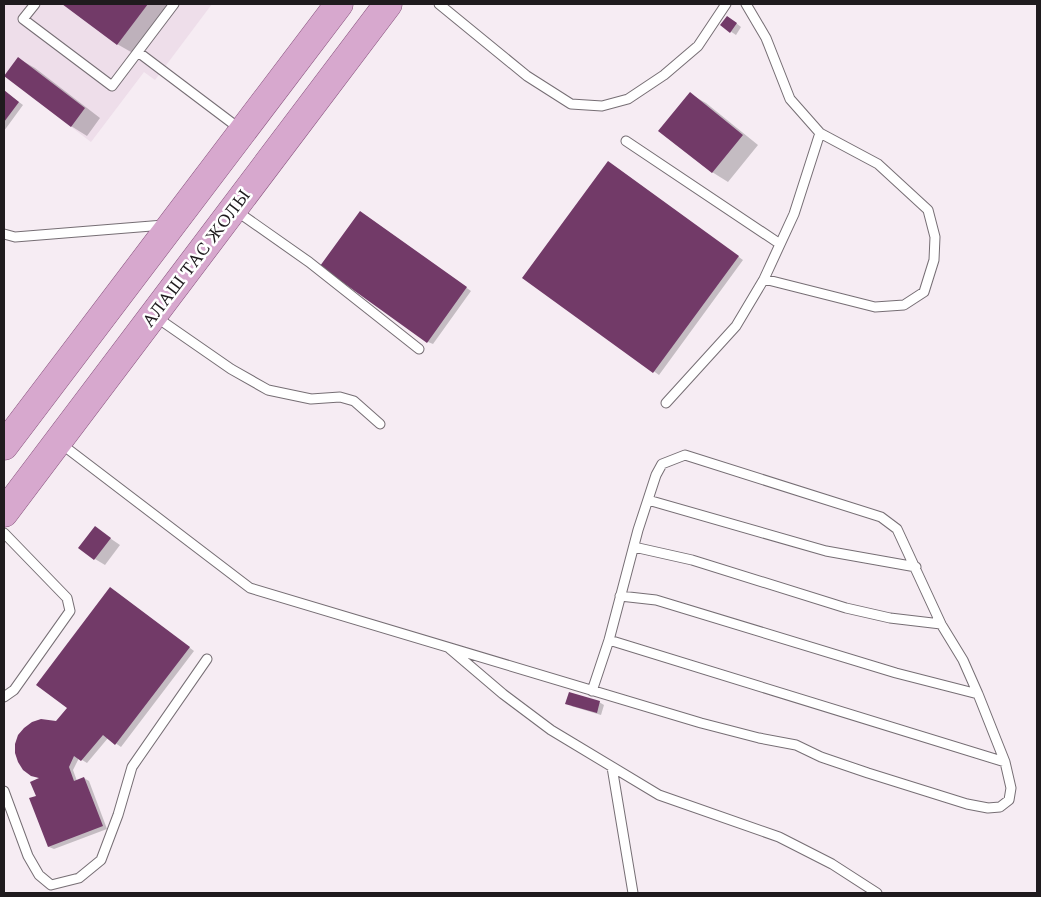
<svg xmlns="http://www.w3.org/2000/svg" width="1041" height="897" font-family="Spectral,serif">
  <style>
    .built { fill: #eedeea }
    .shadow { fill: #0003 }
    .building { fill: #723a68 }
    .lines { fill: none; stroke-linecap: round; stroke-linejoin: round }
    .lane-casing { stroke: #766e74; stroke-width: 11 }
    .primary-casing { stroke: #86517c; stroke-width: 29 }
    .lane { stroke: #fff; stroke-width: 9 }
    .primary { stroke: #d7a8ce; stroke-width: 28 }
    .labels { text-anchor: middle; stroke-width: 5; stroke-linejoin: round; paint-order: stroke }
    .street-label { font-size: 18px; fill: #1f1b1e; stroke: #fff }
  </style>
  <rect width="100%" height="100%" fill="#f6ecf3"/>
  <path class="built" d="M4 4H212L155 80 144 72 91 142 4 76Z"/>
  <path class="shadow" d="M64 4H178L138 56 117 44Z
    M732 20 741 27 736 35 721 25Z
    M19 59 35 68 100 118 87 136 71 126Z
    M4 91 23 105 4 131Z
    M690 94 706 103 758 145 728 182 712 172Z
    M613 165 743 260 659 375 524 278Z
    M365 215 471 291 433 344 428 342Z
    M95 528 120 545 105 565 95 559Z
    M115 591 194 651 121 747 108 738 87 763 79 758 73 770 77 781 84 778 89 781 107 829 54 849 49 847 31 799 37 796 41 779 32 775 56 723 68 708Z
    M599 702 604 705 601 715 571 706Z"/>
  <path class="building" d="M62 4H148L117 45Z
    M727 16 737 23 730 33 720 25Z
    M18 57 85 108 71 127 4 76Z
    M4 90 19 102 4 122Z
    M690 92 743 135 712 173 658 131Z
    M608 161 739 256 653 373 522 278Z
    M360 211 467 287 427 343 320 266Z
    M95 526 111 538 94 560 78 548Z
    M110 587 190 647 115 745 103 735 81 761 74 756 69 767 74 781 84 777 103 826 48 847 29 798 36 796 30 782 39 778 31 776 23 770 18 762 15 753V744L18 735 24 728 32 722 41 719 56 721 67 708 36 685Z
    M569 692 600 701 597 713 565 704Z"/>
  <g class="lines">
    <defs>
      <path id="lane" d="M35 4 23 19 112 86 174 4
        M439 4 527 76 571 104 602 106 628 99 664 75 698 46 726 4
        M746 4 766 38 790 99 820 133 878 164 928 210 935 237 934 260 924 292 904 305 875 307 764 279
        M138 52 240 129
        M626 141 780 244
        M235 210 309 262 419 349
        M4 234 15 237 164 225
        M156 317 231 369 268 390 311 399 340 397 354 401 380 424
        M666 403 736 326 764 279 794 214 820 133
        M60 443 250 588 701 723 759 738 796 745 821 757 868 773 967 804 988 808 1000 807 1009 800 1011 788 1005 762 978 694 963 660 941 624 897 529 881 517 685 455 662 464 656 475 638 530 609 640 592 691
        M648 500 826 551 916 567
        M4 533 67 598 70 611 14 690 4 697
        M634 547 692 560 846 608 890 618 941 624
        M620 596 656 600 896 673 978 694
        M609 640 1005 762
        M449 648 503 694 551 730 659 795 779 837 832 864 877 893
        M612 767 633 893
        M4 791 28 856 39 875 51 885 79 878 101 860 118 815 132 767 207 659"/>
      <path id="primary" d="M4 446 339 4
        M4 513 388 4"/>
    </defs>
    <use href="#lane" class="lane-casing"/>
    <use href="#primary" class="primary-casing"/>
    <use href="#lane" class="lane"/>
    <use href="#primary" class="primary"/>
  </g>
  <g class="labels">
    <g class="street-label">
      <text transform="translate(196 258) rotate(-53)" y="6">АЛАШ ТАС ЖОЛЫ</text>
    </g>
  </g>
  <rect width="1041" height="897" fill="none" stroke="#1f1b1e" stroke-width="10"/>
</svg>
